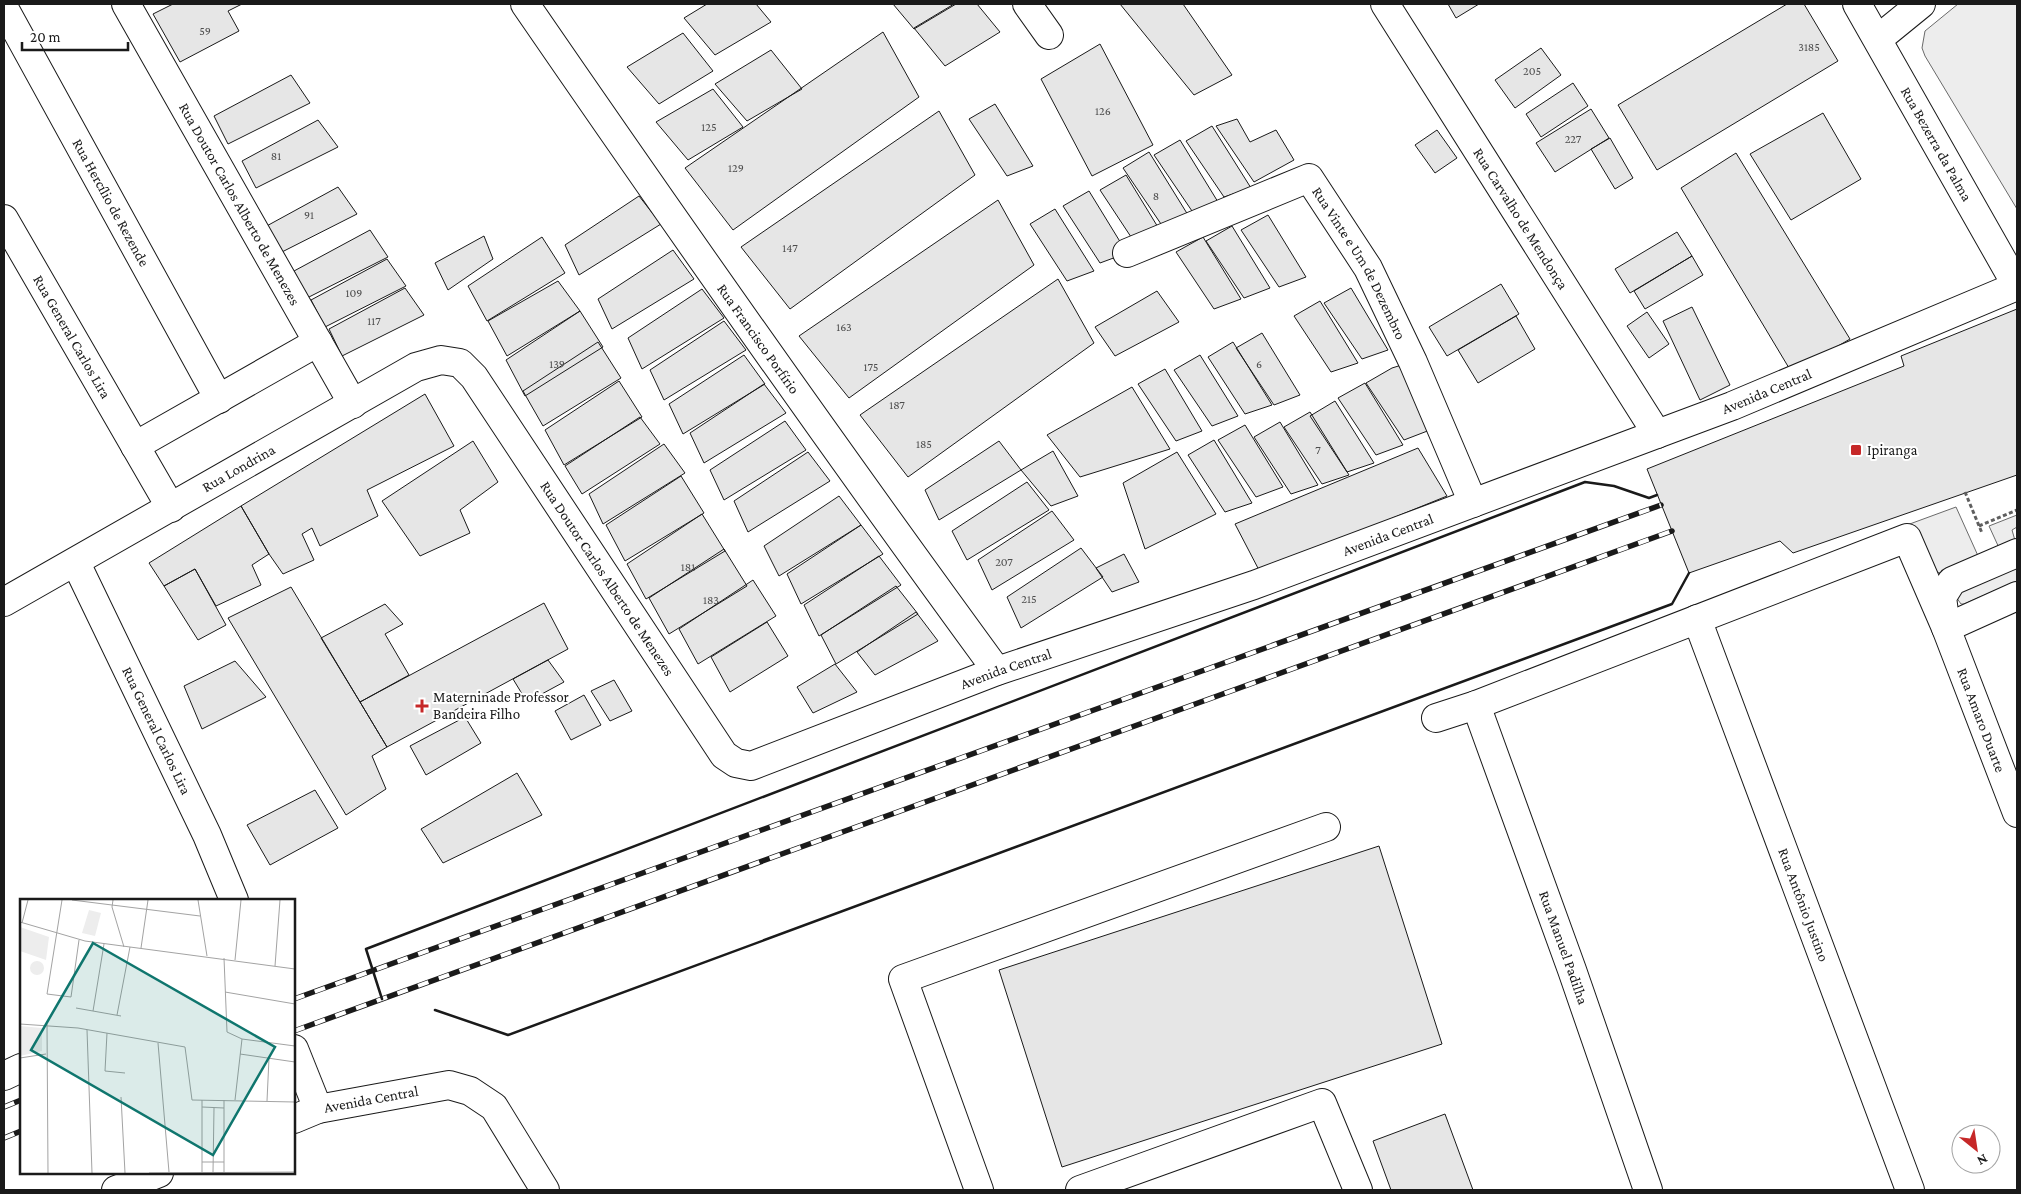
<svg xmlns="http://www.w3.org/2000/svg" width="2021" height="1194" font-family="'Crimson Pro',serif">
  <style>
    .built { fill: #ededed; stroke: #6a6a6a }
    .building { fill: #e6e6e6; stroke: #1a1a1a }
    .lines { fill: none; stroke-linecap: round; stroke-linejoin: round }
    .minor-casing { stroke: #1a1a1a; stroke-width: 30 }
    .path { stroke: #5f5f5f; stroke-width: 3; stroke-dasharray: 4 2.5; stroke-linecap: butt }
    .minor { stroke: #fff; stroke-width: 28 }
    .rail-casing { stroke: #1a1a1a; stroke-width: 5.5 }
    .rail { stroke: #fff; stroke-width: 4; stroke-dasharray: 11; stroke-linecap: butt }
    .wall { stroke: #1a1a1a; stroke-width: 2.5 }
    .poi-dot { fill: #c62828; stroke: #fff; stroke-width: 2 }
    .labels { text-anchor: middle; stroke-width: 4; stroke-linejoin: round; paint-order: stroke }
    .number-label { font-size: 12px; fill: #4d4d4d }
    .street-label { font-size: 15px; fill: #1a1a1a; stroke: #fff }
    .poi-label { font-size: 15px; fill: #1a1a1a; stroke: #fff; text-anchor: start }
    .inset-road { fill: none; stroke: #a3a3a3; stroke-width: 1 }
    .view { fill: #0f766e; fill-opacity: 0.15; stroke: #0f766e; stroke-width: 2.5 }
    .inset-edge { fill: none; stroke: #1a1a1a; stroke-width: 2.5 }
  </style>
  <rect width="100%" height="100%" fill="#fff"/>
  <path class="built" d="M1958 4H2017V209L1925 56 1922 48 1925 31Z
    M1956 507 1979 558 1941 573 1932 571 1907 525Z
    M2017 515V527L2012 530 2016 544 2000 550 1989 526Z
    M2017 563V581L1964 604H1961L1954 594Z"/>
  <path class="building" d="M173 4H242L228 11 239 31 180 62 153 14Z
    M707 4H756L771 22 715 55 684 18Z
    M893 4H956L914 29Z
    M954 4H977L1000 32 945 66 914 28Z
    M1120 4H1183L1232 75 1194 95Z
    M1448 4H1479L1456 18Z
    M1787 4H1804L1838 61 1657 170 1618 105Z
    M883 32 919 97 733 230 685 168Z
    M683 33 713 71 659 104 627 67Z
    M1100 44 1153 145 1092 176 1041 79Z
    M1541 48 1561 75 1515 108 1495 80Z
    M771 50 802 89 747 121 715 84Z
    M291 75 310 103 228 144 214 116Z
    M1573 83 1588 106 1541 137 1526 114Z
    M713 89 743 127 688 160 656 122Z
    M995 104 1033 166 1007 176 969 119Z
    M1591 109 1609 138 1555 172 1536 143Z
    M939 111 975 175 790 309 741 247Z
    M1823 113 1861 179 1791 220 1750 154Z
    M1237 119 1250 142 1276 130 1294 160 1254 182 1216 126Z
    M318 120 338 147 256 188 242 161Z
    M1212 126 1251 188 1224 197 1186 141Z
    M1437 130 1457 158 1435 173 1415 145Z
    M1610 138 1633 178 1615 189 1591 149Z
    M1180 140 1218 202 1192 211 1154 155Z
    M1149 152 1188 215 1161 224 1123 168Z
    M1736 153 1850 339 1792 373 1681 188Z
    M1126 175 1164 237 1137 246 1100 190Z
    M338 187 357 214 276 255 263 228Z
    M1089 191 1127 253 1100 263 1063 206Z
    M639 196 661 224 579 275 565 245Z
    M998 200 1034 265 849 398 799 336Z
    M1055 209 1094 271 1067 281 1030 224Z
    M1268 215 1306 277 1279 287 1241 230Z
    M1232 226 1270 288 1244 298 1206 241Z
    M370 230 388 257 307 298 294 271Z
    M1677 232 1692 256 1630 293 1615 269Z
    M484 236 493 259 448 290 435 263Z
    M542 237 565 273 487 321 468 286Z
    M1203 237 1241 299 1214 309 1176 252Z
    M673 250 694 279 612 329 598 299Z
    M1692 256 1703 275 1645 309 1634 291Z
    M387 259 406 286 325 327 311 300Z
    M1058 279 1094 343 908 477 860 415Z
    M558 281 580 311 507 356 488 321Z
    M1501 284 1519 314 1447 356 1429 327Z
    M405 288 424 315 342 356 329 329Z
    M1351 288 1388 350 1362 359 1324 303Z
    M702 289 724 318 642 369 628 338Z
    M1157 291 1179 322 1115 356 1095 327Z
    M1320 301 1358 363 1331 372 1294 316Z
    M1692 307 1730 385 1700 400 1663 321Z
    M2017 309V475L1793 553 1780 541 1689 573 1647 469 1904 366 1901 356Z
    M580 311 603 347 525 396 506 360Z
    M1647 312 1669 344 1649 358 1627 326Z
    M1516 316 1535 349 1478 383 1458 350Z
    M724 321 746 350 664 400 650 370Z
    M1262 333 1300 395 1274 405 1236 348Z
    M598 342 621 378 543 426 523 391Z
    M1233 342 1272 405 1245 414 1208 357Z
    M744 355 765 384 683 434 669 404Z
    M1200 355 1238 416 1212 426 1174 370Z
    M1408 363 1430 430 1404 440 1366 383 1392 368Z
    M1165 369 1202 431 1176 441 1138 384Z
    M619 381 642 417 564 465 545 430Z
    M1365 383 1403 445 1376 455 1338 398Z
    M764 384 786 413 704 463 690 433Z
    M1132 387 1170 449 1080 477 1047 435Z
    M425 394 454 446 367 490 378 516 320 546 312 528 302 534 314 560 283 574 269 554 241 506Z
    M1335 401 1374 463 1347 472 1310 416Z
    M1310 412 1349 475 1322 484 1284 427Z
    M640 417 660 444 582 494 565 466Z
    M785 421 806 450 724 500 710 470Z
    M1280 422 1318 485 1291 494 1254 437Z
    M1245 425 1283 487 1256 497 1218 440Z
    M1214 440 1252 503 1225 512 1188 455Z
    M473 441 498 482 460 510 470 533 420 556 382 501Z
    M999 441 1021 470 939 520 925 490Z
    M664 444 685 473 603 524 589 494Z
    M1418 448 1447 496 1260 572 1235 524Z
    M1053 451 1078 496 1051 506 1021 470Z
    M808 452 830 481 748 532 734 501Z
    M1177 452 1216 514 1145 549 1123 483Z
    M681 476 704 513 625 561 606 525Z
    M1027 482 1049 510 967 560 952 531Z
    M839 496 861 525 779 576 764 546Z
    M241 506 269 554 252 565 261 585 216 606 195 569 164 586 149 563Z
    M1052 511 1074 540 992 590 978 560Z
    M702 514 725 551 646 599 627 564Z
    M861 525 883 554 801 604 787 574Z
    M1081 548 1103 577 1021 628 1007 597Z
    M724 549 747 586 669 634 649 598Z
    M1124 554 1139 582 1112 592 1096 568Z
    M879 556 901 585 819 636 804 605Z
    M195 569 226 625 198 640 164 586Z
    M753 580 776 616 698 664 679 629Z
    M896 586 918 614 836 664 821 635Z
    M291 587 387 747 372 756 386 789 346 815 228 618Z
    M544 603 568 649 387 747 360 702Z
    M385 604 403 624 385 634 409 675 360 702 321 638Z
    M916 612 938 641 875 675 857 652Z
    M767 622 788 656 730 692 711 657Z
    M548 660 564 682 527 702 513 679Z
    M235 661 266 697 202 729 184 686Z
    M835 664 857 692 813 713 797 687Z
    M614 680 632 711 610 721 591 691Z
    M584 695 601 725 571 740 555 711Z
    M465 717 481 743 426 775 410 746Z
    M517 773 542 815 443 863 421 829Z
    M315 790 338 828 270 865 247 825Z
    M1379 846 1442 1044 1062 1167 999 970Z
    M1445 1114 1473 1190H1391L1373 1141Z"/>
  <g class="lines">
    <defs>
      <g id="minor">
        <path id="s1" d="M126 4 353 404"/>
        <path id="s2" d="M525 4C679 228 836 451 997 671"/>
        <path d="M1027 4 1049 35"/>
        <path id="s3" d="M1385 4 1657 434"/>
        <path id="s4" d="M1857 4 2017 286"/>
        <path id="s5" d="M4 8 219 399"/>
        <path d="M1878 39 1921 4"/>
        <path id="s6" d="M4 219 171 508"/>
        <path id="s7" d="M1127 253 1309 178 1368 268 1413 362 1473 503"/>
        <path d="M135 446 318 342"/>
        <path id="s8" d="M76 563 207 835 234 900"/>
        <path id="s9" d="M4 602 416 367 441 360 460 363 474 377 724 755 736 763 751 766 997 671 1254 585 1657 434 1732 406 2017 286"/>
        <path id="s10" d="M1697 619 1910 1190"/>
        <path d="M1945 620 1942 597 1952 581 2017 553"/>
        <path d="M1946 628 2017 596"/>
        <path id="s11" d="M1476 705 1572 970 1648 1190"/>
        <path id="s12" d="M1436 718 1476 705 1907 538 1946 628 2017 813"/>
        <path d="M294 1049 318 1109"/>
        <path d="M4 1076 21 1068"/>
        <path id="s13" d="M294 1119 318 1109 449 1085 470 1091 494 1107 545 1190"/>
        <path d="M116 1190 159 1173"/>
        <path d="M979 1190 903 979 1326 827"/>
        <path d="M1080 1190 1322 1103 1358 1190"/>
      </g>
    </defs>
    <use href="#minor" class="minor-casing"/>
    <path class="path" d="M1965 492 1982 533
      M1979 526 2017 510"/>
    <use href="#minor" class="minor"/>
    <defs>
      <path id="rail" d="M294 999 1661 505
        M294 1031 1672 531
        M4 1107 21 1100
        M4 1138 21 1131"/>
    </defs>
    <use href="#rail" class="rail-casing"/>
    <use href="#rail" class="rail"/>
    <path class="wall" d="M382 999 366 949 1585 482 1614 486 1649 498 1657 495
      M435 1010 508 1035 1672 604 1689 573"/>
  </g>
  <g class="poi-dot">
    <rect x="1850" y="444" width="12" height="12" rx="2.5"/>
    <path d="M419.5 698.5h5v5h5v5h-5v5h-5v-5h-5v-5h5z"/>
  </g>
  <g class="labels">
    <g class="number-label">
      <text x="205" y="35">59</text>
      <text x="1809" y="51">3185</text>
      <text x="1532" y="75">205</text>
      <text x="1103" y="115">126</text>
      <text x="709" y="131">125</text>
      <text x="1573" y="143">227</text>
      <text x="276" y="160">81</text>
      <text x="736" y="172">129</text>
      <text x="1156" y="200">8</text>
      <text x="309" y="219">91</text>
      <text x="790" y="252">147</text>
      <text x="354" y="297">109</text>
      <text x="374" y="325">117</text>
      <text x="844" y="331">163</text>
      <text x="557" y="368">139</text>
      <text x="1259" y="368">6</text>
      <text x="871" y="371">175</text>
      <text x="897" y="409">187</text>
      <text x="924" y="448">185</text>
      <text x="1318" y="454">7</text>
      <text x="1004" y="566">207</text>
      <text x="688" y="571">181</text>
      <text x="1029" y="603">215</text>
      <text x="711" y="604">183</text>
    </g>
    <g class="street-label">
      <text dy="5" stroke="none"><textPath href="#s4" startOffset="161">Rua Bezerra da Palma</textPath></text>
      <text dy="5" stroke="none"><textPath href="#s5" startOffset="222">Rua Hercílio de Rezende</textPath></text>
      <text dy="5" stroke="none"><textPath href="#s1" startOffset="230">Rua Doutor Carlos Alberto de Menezes</textPath></text>
      <text dy="5" stroke="none"><textPath href="#s3" startOffset="254">Rua Carvalho de Mendonça</textPath></text>
      <text dy="5" stroke="none"><textPath href="#s7" startOffset="296">Rua Vinte e Um de Dezembro</textPath></text>
      <text dy="5" stroke="none"><textPath href="#s6" startOffset="136">Rua General Carlos Lira</textPath></text>
      <text dy="5" stroke="none"><textPath href="#s2" startOffset="408">Rua Francisco Porfírio</textPath></text>
      <text dy="5" stroke="none"><textPath href="#s9" startOffset="2105">Avenida Central</textPath></text>
      <text dy="5" stroke="none"><textPath href="#s9" startOffset="270">Rua Londrina</textPath></text>
      <text dy="5" stroke="none"><textPath href="#s9" startOffset="1700">Avenida Central</textPath></text>
      <text dy="5" stroke="none"><textPath href="#s9" startOffset="781">Rua Doutor Carlos Alberto de Menezes</textPath></text>
      <text dy="5" stroke="none"><textPath href="#s9" startOffset="1295">Avenida Central</textPath></text>
      <text dy="5" stroke="none"><textPath href="#s12" startOffset="701">Rua Amaro Duarte</textPath></text>
      <text dy="5" stroke="none"><textPath href="#s8" startOffset="186">Rua General Carlos Lira</textPath></text>
      <text dy="5" stroke="none"><textPath href="#s10" startOffset="305">Rua Antônio Justino</textPath></text>
      <text dy="5" stroke="none"><textPath href="#s11" startOffset="258">Rua Manuel Padilha</textPath></text>
      <text dy="5" stroke="none"><textPath href="#s13" startOffset="80">Avenida Central</textPath></text>
    </g>
    <g class="poi-label">
      <text x="1867" y="455">Ipiranga</text>
      <text x="433" y="702">Materninade Professor<tspan x="433" dy="17">Bandeira Filho</tspan></text>
    </g>
  </g>
  <g transform="translate(20 899)">
    <rect width="275" height="275" fill="#fff"/>
    <path d="M69 11 81 14 75 37 62 34ZM0 28 29 38 26 61 0 52ZM10 69a7 7 0 1 1 14 0a7 7 0 1 1-14 0ZM0 127 22 129V152L0 157Z" fill="#ededed"/>
    <path class="inset-road" d="M42 1 27 95 51 98 59 41M52 1 180 17M93 1 92 8 104 48M178 1 187 57M0 23 65 42 275 70M2 24 8 1M121 49 128 1M204 59 207 133 222 140 275 147M215 61 221 1M255 67 260 1M205 93 275 105M56 109 101 117M73 112 84 45M97 116 110 48M0 125 58 129 165 148 172 201 275 203M27 125 28 274M67 131 72 274M87 134 85 172 105 174M138 144 149 273M220 155 275 163M0 159 26 155M101 198 105 274M204 201V273M215 201 222 140M247 202 249 159M182 208 204 209M275 250V270M182 263H204M182 273V201M193 273 194 209M129 274 275 273"/>
    <path class="view" d="M73 44 255 148 193 256 11 151Z"/>
    <rect width="275" height="275" class="inset-edge"/>
  </g>
  <rect width="2021" height="1194" fill="none" stroke="#1a1a1a" stroke-width="10"/>
  <g transform="translate(1976 1149) rotate(150)"><circle r="24" fill="#ffffff" stroke="#a3a3a3"/>
  <path d="M0-4L9 19L0 12L-9 19Z" fill="#c62828"/>
  <text y="-8" font-size="14" font-weight="bold" text-anchor="middle" fill="#1a1a1a">N</text>
  </g>
  <path d="M22 42v8h106v-8" fill="none" stroke="#1a1a1a" stroke-width="2.5"/>
  <text x="30" y="42" font-size="15" fill="#1a1a1a" stroke="#ffffff" stroke-width="4" paint-order="stroke">20 m</text>
</svg>
